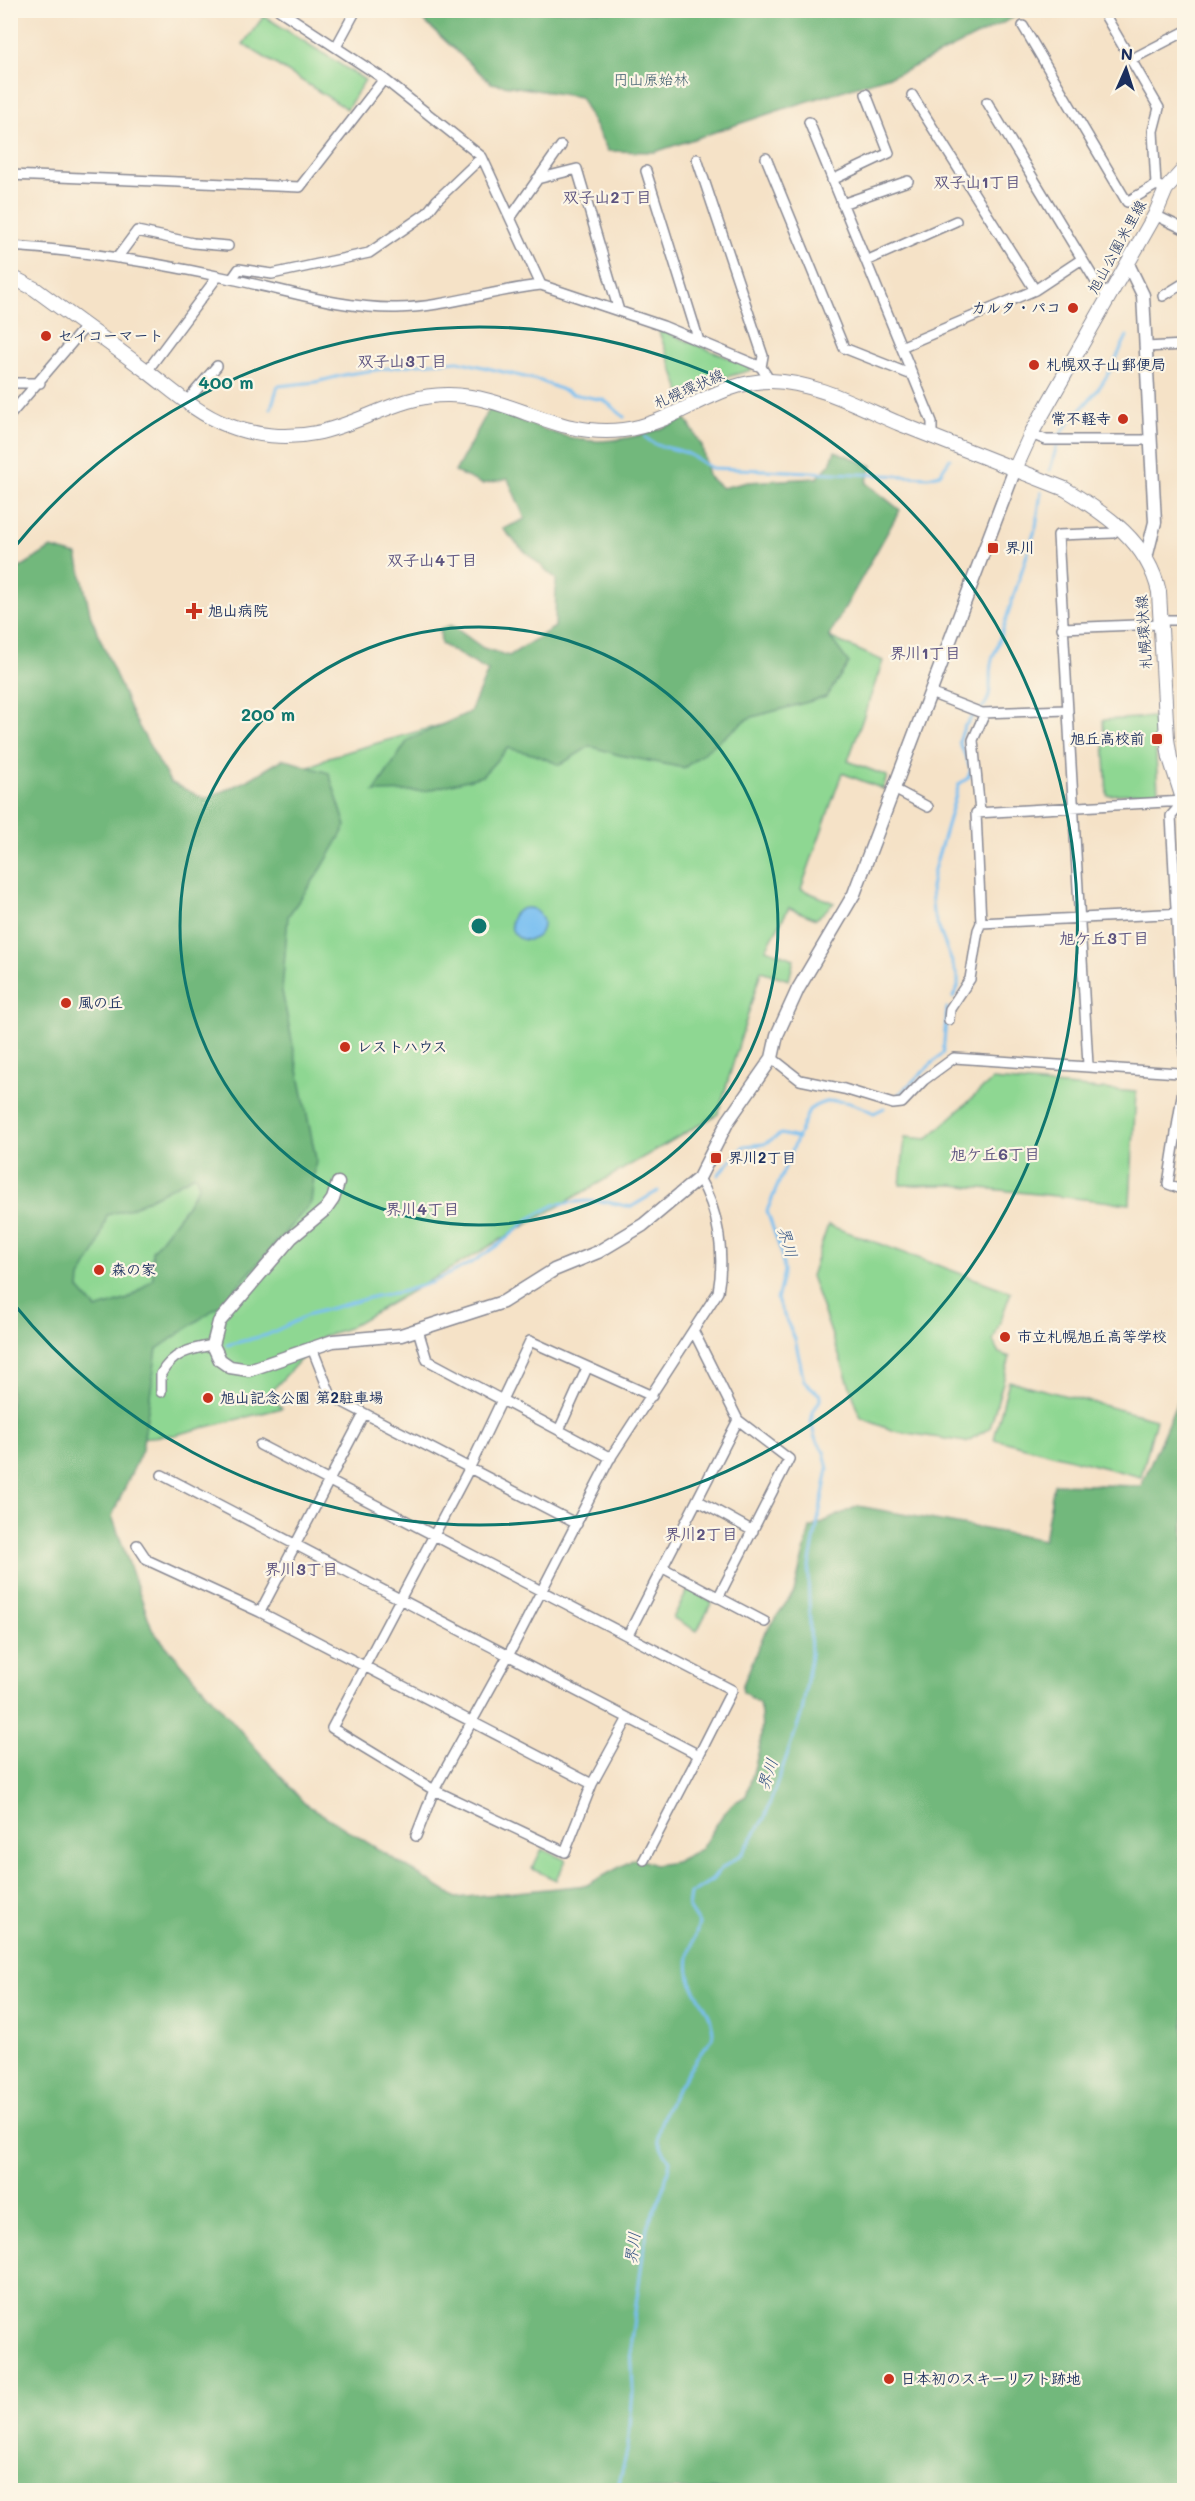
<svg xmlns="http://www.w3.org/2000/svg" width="1195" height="2501" font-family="Mali,'Klee One',sans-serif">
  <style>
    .green { fill: #8ed792; stroke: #548378; stroke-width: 1.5 }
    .forest { fill: #72b87c; stroke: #46746d; stroke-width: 1.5; fill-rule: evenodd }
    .water { fill: #7ac0f1; stroke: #4a78a8; stroke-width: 1.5 }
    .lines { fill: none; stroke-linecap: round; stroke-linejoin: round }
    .stream { stroke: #7ac0f1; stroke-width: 3 }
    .street-casing { stroke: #888892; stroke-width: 12 }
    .secondary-casing { stroke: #888892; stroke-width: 15 }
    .primary-casing { stroke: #888892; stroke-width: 16 }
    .street { stroke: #fff; stroke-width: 9 }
    .secondary { stroke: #fff; stroke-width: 12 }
    .primary { stroke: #fff; stroke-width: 14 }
    .ring { fill: none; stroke: #0f766e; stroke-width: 3 }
    .poi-dot { fill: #c8321e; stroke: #fcf5e5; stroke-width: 2 }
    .labels { text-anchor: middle; stroke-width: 4.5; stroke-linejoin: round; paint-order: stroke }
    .park-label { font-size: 15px; fill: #38596b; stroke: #fcf5e5 }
    .street-label { font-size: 15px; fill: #1b2f5e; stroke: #fcf5e5 }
    .poi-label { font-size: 15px; font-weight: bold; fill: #1b2f5e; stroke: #fcf5e5; text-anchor: start }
    .neighbourhood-label { font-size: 16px; font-weight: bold; fill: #5d5480; stroke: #fcf5e5 }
    .water-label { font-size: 16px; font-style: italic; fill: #335383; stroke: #fcf5e5 }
    .centre { fill: #0f766e; stroke: #fcf5e5; stroke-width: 3 }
    .ring-label { font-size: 18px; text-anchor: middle; font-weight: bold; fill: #0f766e; stroke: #fcf5e5; stroke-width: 4.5; stroke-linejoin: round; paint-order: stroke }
  </style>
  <rect width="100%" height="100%" fill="#fcf5e5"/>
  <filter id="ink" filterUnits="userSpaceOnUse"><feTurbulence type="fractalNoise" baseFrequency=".0167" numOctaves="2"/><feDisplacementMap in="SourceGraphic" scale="12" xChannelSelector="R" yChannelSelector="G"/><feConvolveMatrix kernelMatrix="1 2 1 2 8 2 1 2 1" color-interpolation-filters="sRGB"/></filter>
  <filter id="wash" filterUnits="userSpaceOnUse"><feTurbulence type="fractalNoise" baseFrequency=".008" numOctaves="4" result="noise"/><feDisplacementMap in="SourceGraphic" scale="24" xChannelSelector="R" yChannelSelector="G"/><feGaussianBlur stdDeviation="1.35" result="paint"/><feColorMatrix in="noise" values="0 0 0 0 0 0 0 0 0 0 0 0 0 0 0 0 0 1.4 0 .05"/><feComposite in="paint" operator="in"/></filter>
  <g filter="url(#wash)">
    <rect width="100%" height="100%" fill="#f5e2c7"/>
    <path class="green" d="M264 16 365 80 347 109 243 44Z
      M658 329 751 367V370L723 378 683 399Z
      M829 637 883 661 848 761 887 776 883 789 842 773 801 889 834 903 816 919 789 908 766 949 794 959 789 980 761 971 718 1114 348 1328 321 1337 269 1394 282 1408 175 1435 126 1439 11 1339 217 815 329 757 534 698Z
      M1154 717 1158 792 1107 795 1103 720Z
      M992 1080 1136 1092 1130 1204 953 1185H900L905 1137 927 1139Z
      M828 1225 1011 1292 993 1341 999 1353 1010 1357 990 1428 966 1442 894 1431 861 1418 811 1276Z
      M1009 1381 1156 1419 1141 1477 994 1439Z
      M689 1588 712 1602 697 1631 673 1618Z
      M542 1849 566 1860 556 1880 532 1869Z"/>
    <path class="forest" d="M413 11H1020L1013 18 903 72 789 107 655 152 608 151 580 97 491 83Z
      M490 408C520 420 569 443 601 441 631 440 659 430 686 419L702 446 708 476 722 488 748 482 817 478 830 464 835 451 872 466 866 483 900 510 829 636 849 663 826 697 749 718 684 768 619 755 590 746 560 765 536 755 508 748 482 776 425 791 374 792 408 740 470 712 488 671 441 644 440 629 451 625 483 648 509 656 555 627 556 579 521 548 503 529 525 519 508 479 482 484 455 472Z
      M51 548 77 555 91 617 133 716 170 782 205 799 248 780 283 759 329 773 346 826 322 868 288 916 282 991 316 1159 311 1203 223 1303 157 1349 142 1450 112 1516 153 1631 304 1803 456 1898 587 1885 636 1858 655 1865 675 1862 701 1849 722 1816 732 1804 746 1796C755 1766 767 1734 759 1703L743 1692 742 1687 764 1634 794 1592 810 1528 858 1506 1044 1540 1054 1484 1141 1486 1184 1386V2490H11L10 574ZM195 1175 199 1185 186 1207 152 1251 153 1279 128 1299 96 1309 79 1289 80 1278 97 1248 107 1215 132 1208Z"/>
    <path class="water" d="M511 924a16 16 0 1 1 32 0a16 16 0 1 1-32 0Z"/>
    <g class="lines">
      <path class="stream" d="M271 408 278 386 316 382 348 374 417 364 458 361 541 381 572 394 604 400 624 417
        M645 437C659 450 670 446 686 453 696 457 702 464 712 468L929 477 940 474 950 459
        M1059 437C1069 420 1083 408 1095 393 1109 376 1117 356 1127 336
        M1050 470 1057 445
        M982 708C997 694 984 669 996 650L1036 527 1041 492
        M953 997 958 987V978L933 913 931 888 934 870 959 784 968 778 971 769 959 742 964 727 973 716
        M896 1097 943 1053 947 1008
        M718 1175 744 1146 764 1144 781 1134 798 1138
        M227 1345 267 1335 310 1314 376 1296 401 1292 433 1282 473 1262 501 1243 529 1219 556 1204 587 1201 608 1202 631 1207 658 1191
        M614 2490 619 2484 628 2447 633 2392 631 2340 647 2227 664 2188 670 2161C666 2155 660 2146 658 2140 655 2118 698 2054 713 2038 714 2007 691 1995 689 1973 686 1955 694 1941 699 1924L688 1907 690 1894 712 1880 722 1868 742 1854 765 1817 802 1713 811 1654 808 1572 828 1469 824 1452 815 1438 811 1422 813 1412 820 1400V1395L804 1381 795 1339 777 1300 784 1271 781 1252 767 1211 809 1110C830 1094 852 1102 874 1113L884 1108"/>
    </g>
  </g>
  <g filter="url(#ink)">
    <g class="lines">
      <defs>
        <path id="street" d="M279 10 384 79 482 157 541 285 663 326 699 341 761 367 770 381
          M1102 10 1159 108 1153 131 1156 185
          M1023 26 1127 202 1156 185 1166 189
          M336 47 356 10
          M1130 60 1184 32
          M912 95 1035 290
          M987 102 1099 287 1109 297
          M809 122 932 422V436
          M766 158 844 348 912 375
          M697 159 763 356 761 367
          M646 171 699 341
          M10 175 300 187 384 79
          M537 179 577 169 619 311
          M832 180 889 153 866 94
          M842 204 908 181
          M1155 215 1184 229
          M511 217 561 146
          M10 246C85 251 159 263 231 279 285 290 342 309 397 308 446 307 493 290 541 285
          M117 258 137 231 193 243 228 246
          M866 261 956 221
          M232 279 239 269 272 274 369 253 427 213 437 200 482 157
          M1163 296 1184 283
          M901 347 1035 290 1082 259
          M1146 347 1184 345
          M147 371 218 276
          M10 383H40
          M187 401 217 366
          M10 415 86 326
          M1031 434 1046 440H1150
          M1161 620H1184
          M1062 628 1161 624
          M930 693 982 713 1067 710
          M894 789 928 807
          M1184 801 976 813 981 923 1184 913
          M1184 801 1171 816 1184 1054
          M980 812 973 740 985 713
          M949 1020 950 1009 970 979 978 930 981 923
          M772 1058 800 1080 844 1089 893 1104 902 1103 924 1080 954 1058 1179 1073 1184 1076
          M1088 1065 1058 535 1113 533 1121 527
          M1184 1083 1168 1184 1184 1190
          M418 1330 427 1360 611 1458
          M312 1348 331 1396 577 1524
          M161 1392V1374C172 1353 190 1349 213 1345
          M559 1430 587 1368
          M162 1475 699 1755 732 1690 260 1445
          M697 1500 753 1531
          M137 1545 147 1560 260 1612 592 1784
          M663 1568 765 1622
          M718 1598 789 1459 738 1420
          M260 1612 364 1414
          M628 1635 738 1420 694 1332
          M628 1718 592 1784 565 1852 434 1790 332 1728 469 1469 530 1341 652 1396
          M416 1836 434 1790 508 1656 609 1460 718 1292C725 1254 719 1211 699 1178
          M644 1860 699 1755"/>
        <path id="secondary" d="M1128 264 1143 295 1155 522 1146 558
          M338 1183 333 1199 326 1209 291 1238 219 1322 213 1345 220 1360 230 1367 249 1370 333 1341 401 1335 503 1302 554 1270 598 1252 643 1225 699 1178 728 1121 772 1058 777 1035 798 989 854 894 1015 469"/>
        <path id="primary" d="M10 276 35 289C73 317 111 344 148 372 173 391 198 414 227 425 255 436 287 439 316 433 362 424 400 394 449 395 513 396 555 438 623 430 676 424 717 380 771 381 815 382 858 406 898 423 954 445 1009 467 1065 489 1106 514 1148 542 1159 592L1167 739 1170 758 1184 802
          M1015 469 1031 434 1155 215 1166 189 1184 169"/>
      </defs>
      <use href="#street" class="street-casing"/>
      <use href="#secondary" class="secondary-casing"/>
      <use href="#primary" class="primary-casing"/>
      <use href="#street" class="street"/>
      <use href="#secondary" class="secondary"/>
      <use href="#primary" class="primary"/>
    </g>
  </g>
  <g class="ring">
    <circle cx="479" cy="926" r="299"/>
    <path d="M13 549A599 599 0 1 1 13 1303"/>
  </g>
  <g class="poi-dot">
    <circle cx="1073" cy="308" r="6"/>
    <circle cx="46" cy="336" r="6"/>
    <circle cx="1034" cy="365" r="6"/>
    <circle cx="1123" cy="419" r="6"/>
    <rect x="987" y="542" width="12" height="12" rx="3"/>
    <path d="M191 602h6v6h6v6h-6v6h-6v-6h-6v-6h6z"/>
    <rect x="1151" y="733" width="12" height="12" rx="3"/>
    <circle cx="66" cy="1003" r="6"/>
    <circle cx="345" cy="1047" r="6"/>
    <rect x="710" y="1152" width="12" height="12" rx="3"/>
    <circle cx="99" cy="1270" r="6"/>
    <circle cx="1005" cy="1337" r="6"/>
    <circle cx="208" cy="1398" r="6"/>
    <circle cx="889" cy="2379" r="6"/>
  </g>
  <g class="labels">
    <g class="park-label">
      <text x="651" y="85">円山原始林</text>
    </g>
    <g class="street-label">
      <text transform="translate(1117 247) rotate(-61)" y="5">旭山公園米里線</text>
      <text transform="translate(689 389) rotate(-24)" y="5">札幌環状線</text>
      <text transform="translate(1144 632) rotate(-94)" y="5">札幌環状線</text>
    </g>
    <g class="poi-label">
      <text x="1061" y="313" text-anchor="end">カルタ・パコ</text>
      <text x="58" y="341">セイコーマート</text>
      <text x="1046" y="370">札幌双子山郵便局</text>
      <text x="1111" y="424" text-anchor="end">常不軽寺</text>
      <text x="1005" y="553">界川</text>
      <text x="208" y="616">旭山病院</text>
      <text x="1145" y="744" text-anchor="end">旭丘高校前</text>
      <text x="78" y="1008">風の丘</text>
      <text x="357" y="1052">レストハウス</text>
      <text x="728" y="1163">界川2丁目</text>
      <text x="111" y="1275">森の家</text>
      <text x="1017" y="1342">市立札幌旭丘高等学校</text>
      <text x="220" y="1403">旭山記念公園 第2駐車場</text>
      <text x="901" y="2384">日本初のスキーリフト跡地</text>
    </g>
    <g class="neighbourhood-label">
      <text x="977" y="188">双子山1丁目</text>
      <text x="607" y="203">双子山2丁目</text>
      <text x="402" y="367">双子山3丁目</text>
      <text x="432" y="566">双子山4丁目</text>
      <text x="925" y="659">界川1丁目</text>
      <text x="1104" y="944">旭ケ丘3丁目</text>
      <text x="995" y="1160">旭ケ丘6丁目</text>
      <text x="422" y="1215">界川4丁目</text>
      <text x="701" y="1540">界川2丁目</text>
      <text x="301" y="1575">界川3丁目</text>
    </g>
    <g class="water-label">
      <text transform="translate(788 1242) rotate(74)" y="6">界川</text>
      <text transform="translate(767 1774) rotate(-71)" y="6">界川</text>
      <text transform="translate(632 2248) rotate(-82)" y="6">界川</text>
    </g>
  </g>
  <circle cx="479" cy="926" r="9" class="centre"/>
  <g class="ring-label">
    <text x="226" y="389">400 m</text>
    <text x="268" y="721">200 m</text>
  </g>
  <rect width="1195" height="2501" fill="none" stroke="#fcf5e5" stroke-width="36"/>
  <g transform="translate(1126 69) rotate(3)" stroke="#fcf5e5" stroke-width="4.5" paint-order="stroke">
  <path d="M0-4.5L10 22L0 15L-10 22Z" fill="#1b2f5e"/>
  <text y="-9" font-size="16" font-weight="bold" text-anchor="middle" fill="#1b2f5e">N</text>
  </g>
</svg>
